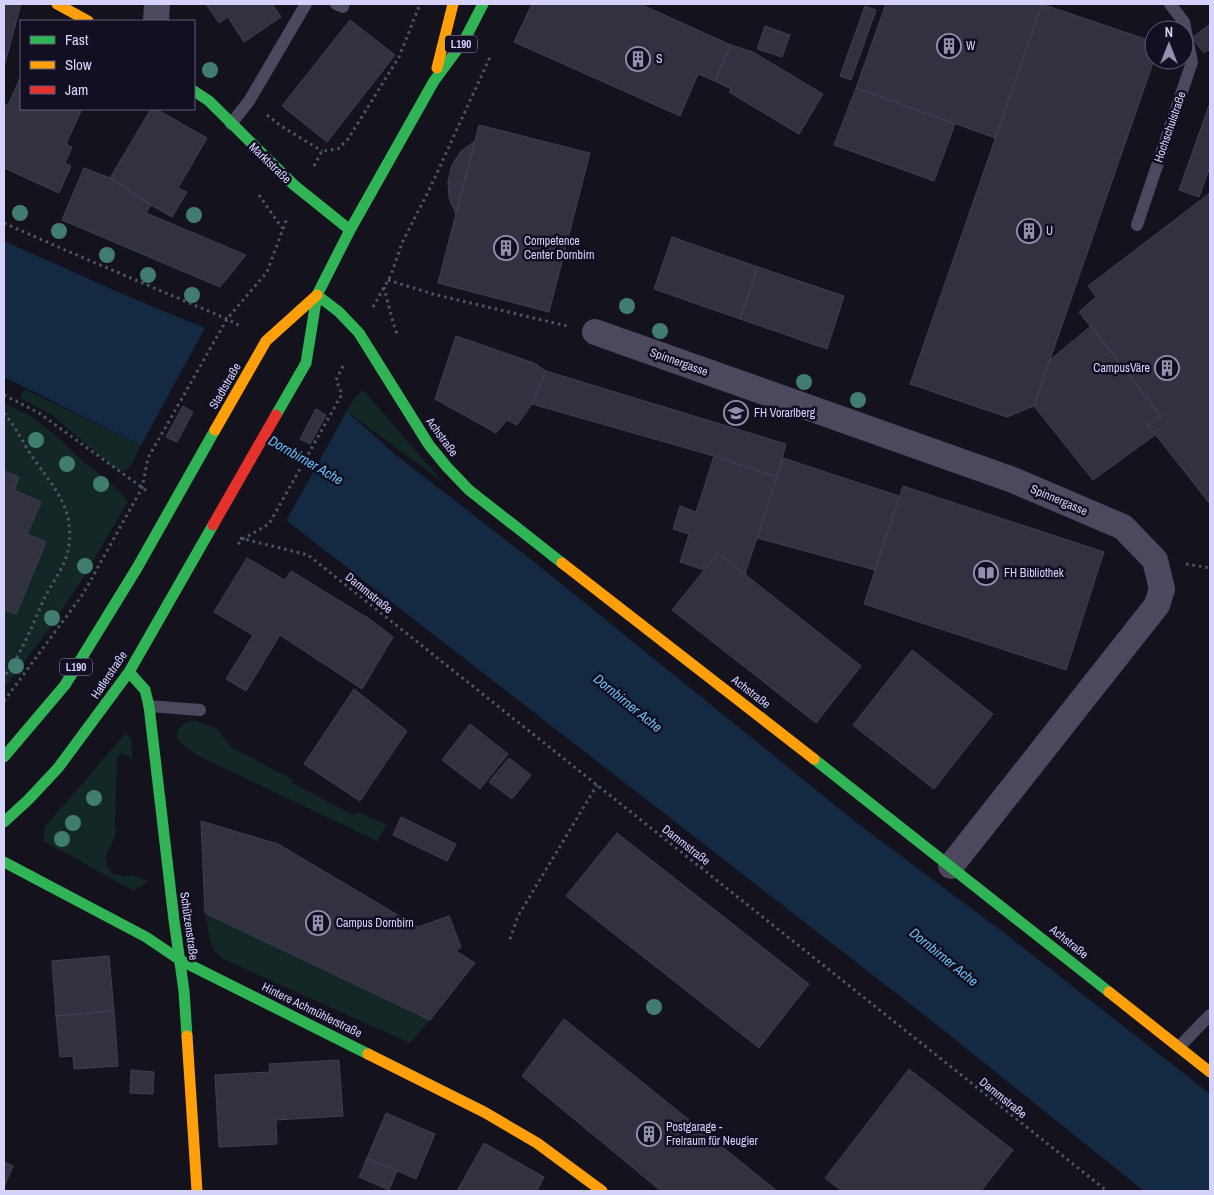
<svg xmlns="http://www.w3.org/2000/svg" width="1214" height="1195" font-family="'Archivo Narrow',sans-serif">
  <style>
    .green { fill: #132727 }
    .water { fill: #142942 }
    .pier { fill: #14131d }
    .building { fill: #32313f; stroke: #403e50 }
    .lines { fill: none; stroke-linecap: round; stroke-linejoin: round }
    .path { stroke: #4b5963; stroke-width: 3; stroke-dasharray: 2.5 4; stroke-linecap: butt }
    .lane { stroke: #4a495d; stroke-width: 12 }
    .street { stroke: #4a495d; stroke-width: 26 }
    .fast { stroke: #30b455; stroke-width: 11 }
    .slow { stroke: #ff9f0a; stroke-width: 11 }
    .jam { stroke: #e5322d; stroke-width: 11 }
    .tree { fill: #417d6e }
    .labels { text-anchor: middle; stroke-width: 5; stroke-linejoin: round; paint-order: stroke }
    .shield { fill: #110f21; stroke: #9a98ba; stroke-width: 1 }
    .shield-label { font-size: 11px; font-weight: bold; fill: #d5d3fb }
    .poi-label { font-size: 12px; fill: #d5d3fb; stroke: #110f21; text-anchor: start }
    .street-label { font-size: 12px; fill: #d5d3fb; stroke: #110f21 }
    .water-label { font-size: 14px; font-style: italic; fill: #6bbcf1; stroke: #110f21 }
  </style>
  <rect width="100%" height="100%" fill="#14131d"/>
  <path class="green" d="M24 389 141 445C136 454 131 474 118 471L52 415 20 398Z
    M363 390 443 482 346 411 353 400Z
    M4 403 32 417 61 440 80 459 114 486 128 501 85 575 49 629 4 688Z
    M191 721H197L217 729 231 747 293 780 292 783 355 816 357 812 387 825 377 841 199 756C193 752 187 748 182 744 171 735 180 723 191 721Z
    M125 734 131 737 132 762 131 759 125 754H121L117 757 115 820 116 834 106 856 107 867 114 874 125 876 131 875 148 881 134 891 44 841V828Z
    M205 913 430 1020 410 1043 223 959 212 948Z"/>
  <path class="water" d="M4 241 127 296 205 328 346 411 396 455 538 565 857 823 1007 935 1210 1094V1191H1144L923 1014 287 521 141 445 4 377Z"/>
  <path class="pier" d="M206 326 348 409 285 523 140 447Z"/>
  <path class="building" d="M4 4H21L5 63H4Z
    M206 4H272L281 17 244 42 228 17 219 23Z
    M532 4H640L731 45 715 81 698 74 680 116 514 42Z
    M886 4H1042L995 138 856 88Z
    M1042 4 1154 42V60L1034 406 1007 417 910 384Z
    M865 6 876 10 851 80 840 76Z
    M350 20 395 55 327 142 282 106Z
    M1210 24V52L1208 50 1204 53 1192 38Z
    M765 26 790 35 782 57 757 49Z
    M731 45 753 52 823 94 799 134 729 92 731 89 715 81Z
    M21 76V109H82L66 144 72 147 65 163 71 166 59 193 4 168V104L8 105Z
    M856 88 955 124 934 181 834 145Z
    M1210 103V167L1199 197 1179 190Z
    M151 109H156L207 138 178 188 187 192 172 217 151 205 110 178Z
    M479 125 590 153 549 312 438 283Z
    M475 141 456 214 449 198 448 181 452 165 461 151Z
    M84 168 110 178 151 205 146 213 246 255 220 287 62 220Z
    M1210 193V504L1148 425 1161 416 1079 312 1096 297 1088 286Z
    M672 237 758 267 740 319 654 289Z
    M758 267 844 296 827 349 740 319Z
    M1091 326 1161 416 1148 425 1155 435 1093 480 1034 406 1050 360Z
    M456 336 534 363 546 371 532 404 517 425 507 420 496 433 435 399Z
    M546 371 786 444 777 477 714 456 532 404Z
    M183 406 193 412 177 442 166 437Z
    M316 409 326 415 310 444 300 439Z
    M714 456 777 477 745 574 718 553 704 570 680 562 689 534 673 529 680 506 696 512Z
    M783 458 899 496 875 570 757 538Z
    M4 471 19 477 14 490 41 502 27 534 46 542 16 614 6 610 4 615Z
    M903 486 1104 552 1066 670 864 604Z
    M718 553 861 666 816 723 672 610Z
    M247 558 285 580 291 571 371 620 393 637 362 689 280 635 246 691 226 679 253 635 214 612Z
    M912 650 993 714 934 789 853 725Z
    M354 689 407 731 360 801 304 764Z
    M470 724 508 754 480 789 442 760Z
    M509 758 531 775 512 799 489 782Z
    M401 817 456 844 447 861 393 835Z
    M201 821 278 844 418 927 449 916 461 947 456 951 475 963 430 1020 205 913Z
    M617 833 809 984 759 1048 566 896Z
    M109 956 114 1011 56 1016 52 961Z
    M114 1011 118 1066 74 1069 73 1056 60 1057 56 1016Z
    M564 1019 777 1191H661L522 1076Z
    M339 1060 343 1116 276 1120 277 1144 219 1147 215 1075 270 1072 269 1064Z
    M909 1069 1013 1150 981 1191H842L825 1178Z
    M131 1070 154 1072 153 1094 130 1093Z
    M386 1113 435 1134 416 1179 367 1158Z
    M484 1143 544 1177 537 1191H457Z
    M367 1158 397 1171 389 1190 359 1177Z
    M4 1162 13 1166 4 1187Z"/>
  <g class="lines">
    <path class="path" d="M267 115 281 126 322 151
      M314 166 322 151 338 149 348 139 399 57 420 4
      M259 195 282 228
      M4 223 65 250 227 319 242 327
      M388 280 433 294 567 326
      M384 287 392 319 398 337
      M373 307 391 275 402 243 431 186 490 57
      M4 395 39 413 147 491
      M4 413C16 427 23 443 33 458 55 489 76 510 68 551 64 568 52 583 44 599 32 626 22 653 4 677
      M240 538 308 555 1107 1191
      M238 544 243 539 269 524 342 394 336 380 344 364
      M1186 564 1210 568
      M4 701 83 594 142 488 148 458 227 319 267 272 287 218
      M701 868 708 861
      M510 939 518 916 597 785"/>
    <path class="lane" d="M336 4 343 7
      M231 124 249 101 306 4
      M1137 225 1192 62 1184 22 1170 4
      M149 706 200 710
      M1179 1047 1210 1015"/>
    <path class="street" d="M156 21 157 4
      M595 332 1013 480 1123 527 1155 560 1162 589 1157 605 951 866"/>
    <path class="fast" d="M194 91 209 101 294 185 350 230
      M317 295 339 312 359 333 429 445 447 467 469 490 562 563
      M276 415 306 363 317 295 350 230 434 81 465 39 483 4
      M129 672 145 690 149 706 174 920 184 991 187 1036
      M4 757 65 685 137 568 215 430
      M814 759 1109 992
      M4 822 28 800 58 768 129 672 213 525
      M4 862 146 937 180 960 368 1054"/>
    <path class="slow" d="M57 4 88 21
      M437 68 453 4
      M215 430 266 341 317 295
      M562 563 814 759
      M1109 992 1210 1072
      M187 1036 197 1191
      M368 1054 484 1112 537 1143 602 1191"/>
    <path class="jam" d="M213 525 276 415"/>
  </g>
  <g class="tree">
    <circle cx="210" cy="70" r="8"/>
    <circle cx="20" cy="213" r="8"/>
    <circle cx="194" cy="215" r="8"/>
    <circle cx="59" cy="231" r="8"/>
    <circle cx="107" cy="255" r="8"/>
    <circle cx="148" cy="275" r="8"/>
    <circle cx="192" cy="295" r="8"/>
    <circle cx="627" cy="306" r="8"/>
    <circle cx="660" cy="331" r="8"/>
    <circle cx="804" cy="382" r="8"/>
    <circle cx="858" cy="400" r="8"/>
    <circle cx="36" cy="440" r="8"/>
    <circle cx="67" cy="464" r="8"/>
    <circle cx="101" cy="484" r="8"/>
    <circle cx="85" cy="566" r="8"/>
    <circle cx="52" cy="618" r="8"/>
    <circle cx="16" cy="666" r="8"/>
    <circle cx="94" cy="798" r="8"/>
    <circle cx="73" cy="823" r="8"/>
    <circle cx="62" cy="839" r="8"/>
    <circle cx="654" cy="1007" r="8"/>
  </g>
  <defs>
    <symbol id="building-ring" viewBox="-11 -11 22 22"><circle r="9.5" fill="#110f21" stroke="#9190ad" stroke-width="1.5"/><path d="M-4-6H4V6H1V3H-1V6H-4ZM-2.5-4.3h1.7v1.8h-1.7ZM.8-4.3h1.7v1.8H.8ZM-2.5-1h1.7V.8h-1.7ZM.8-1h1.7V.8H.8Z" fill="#9190ad"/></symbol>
    <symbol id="university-ring" viewBox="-11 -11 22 22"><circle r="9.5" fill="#110f21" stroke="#9190ad" stroke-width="1.5"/><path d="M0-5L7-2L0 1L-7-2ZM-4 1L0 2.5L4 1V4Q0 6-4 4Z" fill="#9190ad"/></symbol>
    <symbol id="library-ring" viewBox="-11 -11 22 22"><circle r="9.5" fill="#110f21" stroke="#9190ad" stroke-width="1.5"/><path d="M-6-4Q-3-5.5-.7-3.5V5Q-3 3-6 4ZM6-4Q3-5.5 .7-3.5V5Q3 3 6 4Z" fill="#9190ad"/></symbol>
  </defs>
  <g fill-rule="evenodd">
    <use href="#building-ring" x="935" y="32" width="28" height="28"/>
    <use href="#building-ring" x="624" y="45" width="28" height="28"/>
    <use href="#building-ring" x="1015" y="217" width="28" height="28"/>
    <use href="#building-ring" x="492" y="234" width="28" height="28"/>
    <use href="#building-ring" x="1153" y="354" width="28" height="28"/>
    <use href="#university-ring" x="722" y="399" width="28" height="28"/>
    <use href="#library-ring" x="972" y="559" width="28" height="28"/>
    <use href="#building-ring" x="304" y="909" width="28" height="28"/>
    <use href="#building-ring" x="635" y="1120" width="28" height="28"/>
  </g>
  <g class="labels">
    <g class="shield">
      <rect x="445" y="35.5" width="32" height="17" rx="4"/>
      <rect x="60" y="658.5" width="32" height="17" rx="4"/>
    </g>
    <g class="shield-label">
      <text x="461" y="48">L190</text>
      <text x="76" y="671">L190</text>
    </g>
    <g class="poi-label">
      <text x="966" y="50">W</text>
      <text x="656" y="63">S</text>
      <text x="1046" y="235">U</text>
      <text x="524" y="245">Competence<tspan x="524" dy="14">Center Dornbirn</tspan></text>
      <text x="1150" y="372" text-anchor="end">CampusVäre</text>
      <text x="754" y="417">FH Vorarlberg</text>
      <text x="1004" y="577">FH Bibliothek</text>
      <text x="336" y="927">Campus Dornbirn</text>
      <text x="666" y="1131">Postgarage -<tspan x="666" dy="14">Freiraum für Neugier</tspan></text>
    </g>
    <g class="street-label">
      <text transform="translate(1170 127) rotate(-71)" y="4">Hochschulstraße</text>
      <text transform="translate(270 163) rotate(44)" y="4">Marktstraße</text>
      <text transform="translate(679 362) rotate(20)" y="4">Spinnergasse</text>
      <text transform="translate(225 386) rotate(-60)" y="4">Stadtstraße</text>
      <text transform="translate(442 437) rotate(54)" y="4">Achstraße</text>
      <text transform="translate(1059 500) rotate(23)" y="4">Spinnergasse</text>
      <text transform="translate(369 593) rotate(39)" y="4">Dammstraße</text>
      <text transform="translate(109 675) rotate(-56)" y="4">Hatlerstraße</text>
      <text transform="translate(751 692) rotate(38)" y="4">Achstraße</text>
      <text transform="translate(686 845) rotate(38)" y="4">Dammstraße</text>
      <text transform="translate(189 926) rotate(82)" y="4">Schützenstraße</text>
      <text transform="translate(1069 942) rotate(39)" y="4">Achstraße</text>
      <text transform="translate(312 1010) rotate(26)" y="4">Hintere Achmühlerstraße</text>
      <text transform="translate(1003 1098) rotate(39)" y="4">Dammstraße</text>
    </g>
    <g class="water-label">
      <text transform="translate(306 460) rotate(30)" y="5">Dornbirner Ache</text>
      <text transform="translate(628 703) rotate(39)" y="5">Dornbirner Ache</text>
      <text transform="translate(944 957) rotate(39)" y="5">Dornbirner Ache</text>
    </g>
  </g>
  <rect width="1214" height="1195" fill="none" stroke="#d5d3fb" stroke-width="10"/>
  <rect x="20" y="20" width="175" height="90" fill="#110f21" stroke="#5f5d78"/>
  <rect x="30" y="36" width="25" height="8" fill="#30b455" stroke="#5f5d78"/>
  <text x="65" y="45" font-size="15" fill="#d5d3fb">Fast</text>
  <rect x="30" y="61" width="25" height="8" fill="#ff9f0a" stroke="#5f5d78"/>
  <text x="65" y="70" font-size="15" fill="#d5d3fb">Slow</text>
  <rect x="30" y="86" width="25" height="8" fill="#e5322d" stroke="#5f5d78"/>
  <text x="65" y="95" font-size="15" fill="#d5d3fb">Jam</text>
  <g transform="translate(1169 45)"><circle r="24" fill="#110f21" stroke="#5f5d78"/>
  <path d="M0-4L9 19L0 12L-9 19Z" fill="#9190ad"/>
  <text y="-8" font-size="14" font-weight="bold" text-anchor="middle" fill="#d5d3fb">N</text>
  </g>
</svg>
